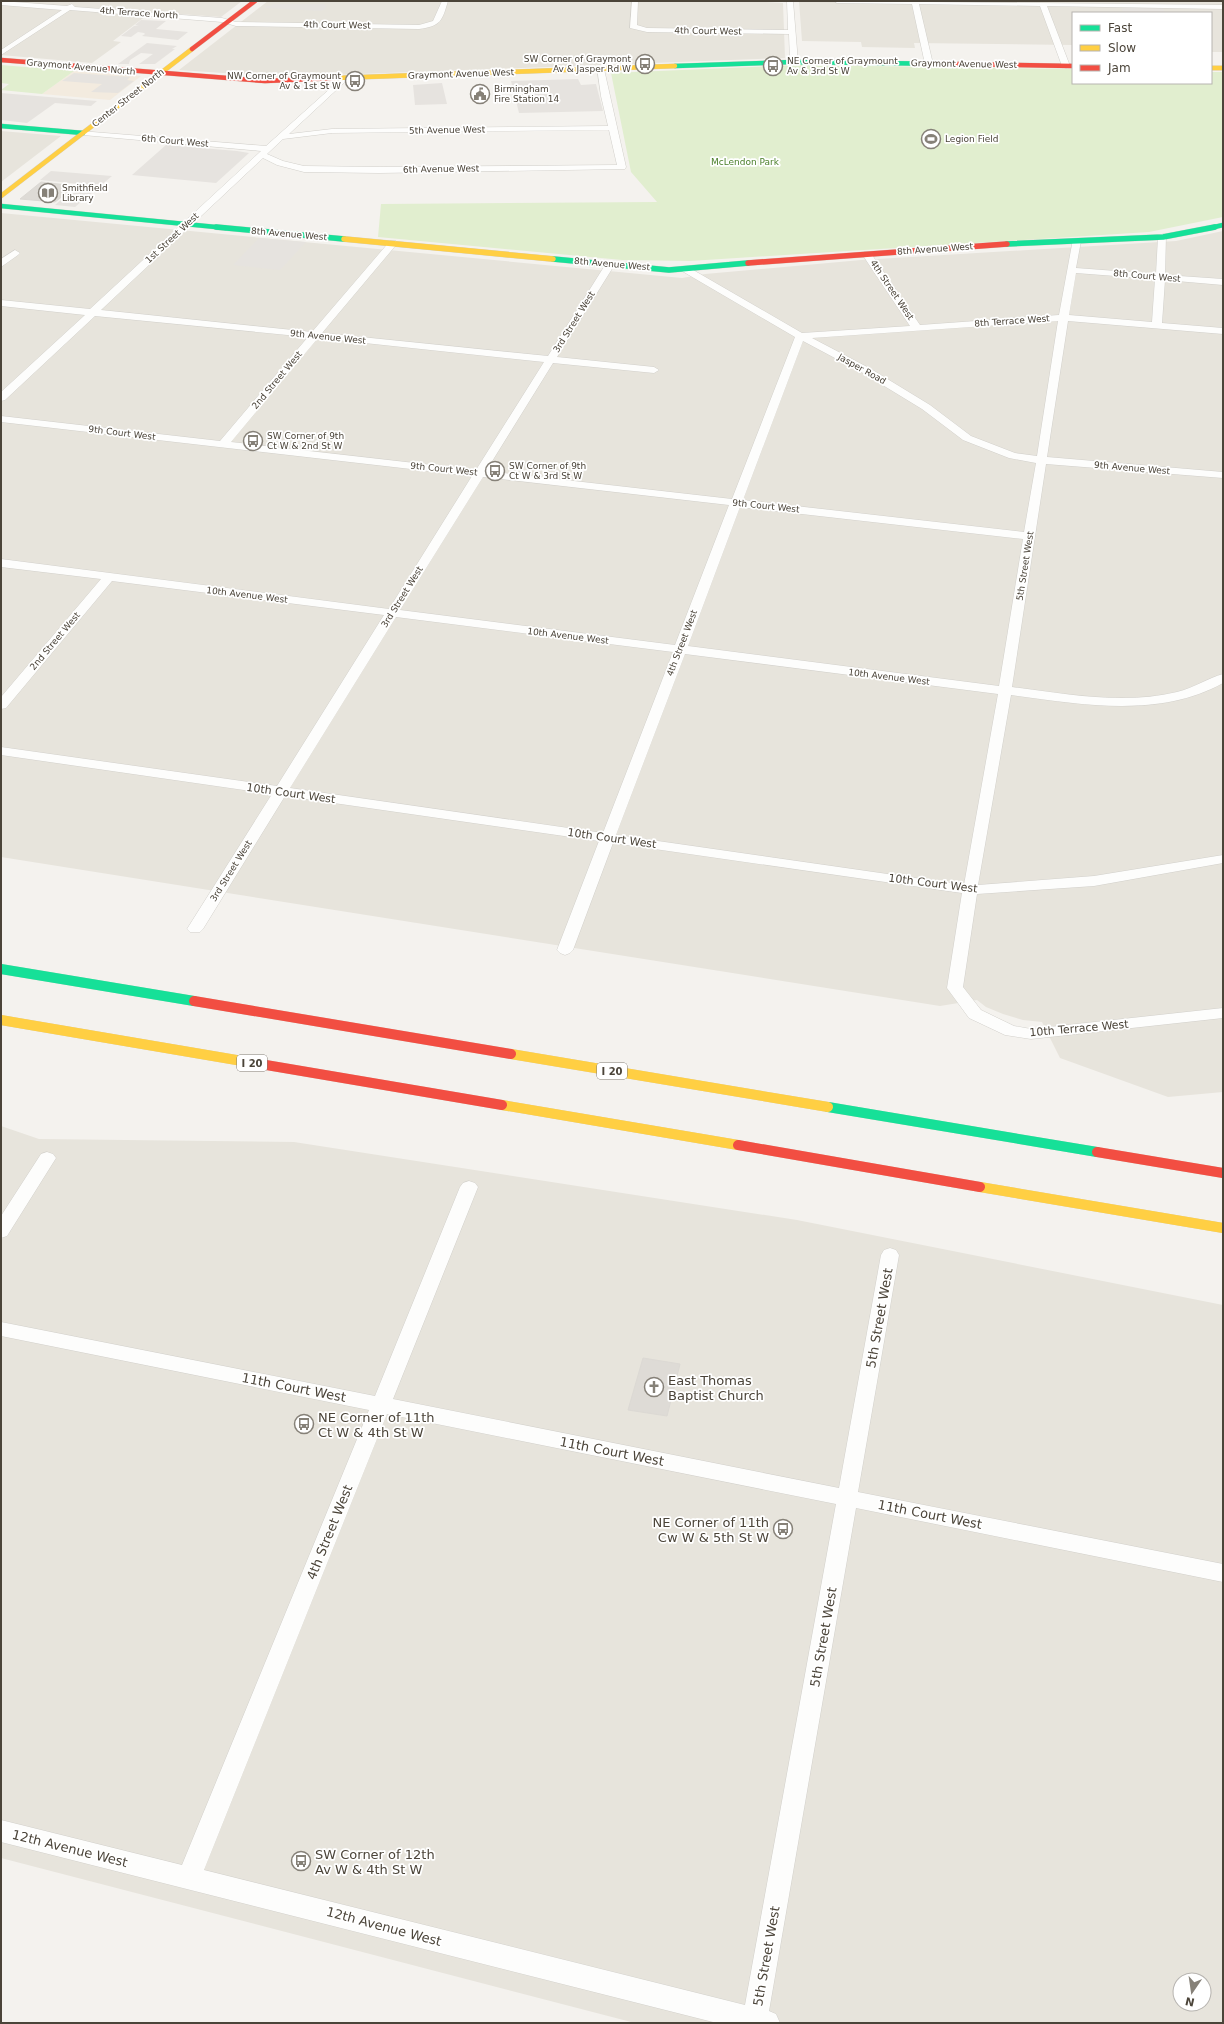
<svg xmlns="http://www.w3.org/2000/svg" width="1224" height="2024" font-family="'DejaVu Sans',sans-serif">
  <style>
    .residential { fill: #e7e4dc; fill-rule: evenodd }
    .commercial { fill: #f3ebdf }
    .green { fill: #e1eecf }
    .parking { fill: #e6e3df }
    .building { fill: #dedbd6; stroke: #dcd9d4 }
    .lines { fill: none; stroke-linecap: round; stroke-linejoin: round }
    .street-casing { stroke: #d2d0cb; stroke-width: 1 }
    .fast-far2-casing { stroke: #d3cfc5; stroke-width: 5 }
    .fast-far1-casing { stroke: #d3cfc5; stroke-width: 6 }
    .fast-casing { stroke: #d3cfc5; stroke-width: 10 }
    .slow-far2-casing { stroke: #d3cfc5; stroke-width: 5 }
    .slow-far1-casing { stroke: #d3cfc5; stroke-width: 6 }
    .slow-casing { stroke: #d3cfc5; stroke-width: 10 }
    .jam-far2-casing { stroke: #d3cfc5; stroke-width: 5 }
    .jam-far1-casing { stroke: #d3cfc5; stroke-width: 6 }
    .jam-casing { stroke: #d3cfc5; stroke-width: 10 }
    .street { fill: #fdfdfc; fill-rule: evenodd }
    .fast-far2 { stroke: #16e098; stroke-width: 4.5 }
    .fast-far1 { stroke: #16e098; stroke-width: 5.5 }
    .fast { stroke: #16e098; stroke-width: 10 }
    .slow-far2 { stroke: #ffcf43; stroke-width: 4.5 }
    .slow-far1 { stroke: #ffcf43; stroke-width: 5.5 }
    .slow { stroke: #ffcf43; stroke-width: 10 }
    .jam-far2 { stroke: #f24e42; stroke-width: 4.5 }
    .jam-far1 { stroke: #f24e42; stroke-width: 5.5 }
    .jam { stroke: #f24e42; stroke-width: 10 }
    .labels { text-anchor: middle; stroke-width: 3.5; stroke-linejoin: round; paint-order: stroke }
    .far-street-label { font-size: 9px; fill: #4b4439; stroke: #fff }
    .far-poi-label { font-size: 9px; fill: #4b4439; stroke: #fff; text-anchor: start }
    .far-park-label { font-size: 9px; fill: #4a7f2a; stroke: #fff }
    .shield { fill: #fff; stroke: #817c74; stroke-width: 1 }
    .shield-label { font-size: 10px; font-weight: bold; fill: #4b4439 }
    .street-label { font-size: 11px; fill: #4b4439; stroke: #fff }
    .near-street-label { font-size: 13px; fill: #4b4439; stroke: #fff }
    .near-poi-label { font-size: 13px; fill: #4b4439; stroke: #fff; text-anchor: start }
  </style>
  <rect width="100%" height="100%" fill="#f4f2ee"/>
  <path class="residential" d="M1 1H242L221 17 151 12 113 41 121 42 92 63 1 55Z
    M268 1H748L783 3 785 58 281 77 179 70Z
    M799 1H1223V52H1211V13H1073V45L914 43 915 48 862 47 861 42 802 41Z
    M1 131 61 136 1 182Z
    M1 213 682 278 705 274 861 260 1176 241 1223 231V1092L1168 1097 1060 1058 1042 1022 1023 1020 1003 1014 986 1007 977 1000 940 1006 1 857Z
    M1 1126 39 1139 294 1142 797 1220 1223 1305V2023H635L1 1858ZM1180 1980H1204V2004H1180Z"/>
  <path class="commercial" d="M74 71 141 76 110 100 42 94Z"/>
  <path class="green" d="M1 65 74 71 42 94 1 90 9 84 1 83Z
    M799 65 1073 69V83H1211V72H1223V217L1149 232 690 261 622 260 378 237 381 204 657 202 631 172 611 73Z"/>
  <path class="parking" d="M273 4H324L327 6 324 10 319 11 265 8 266 6H271Z
    M1125 8H1163L1165 13H1124L1121 9Z
    M141 20 166 21 156 29 188 32 178 40 142 36 145 34 144 33 138 32 131 37 121 36 134 26 139 25H135Z
    M147 43 177 46 172 49H175L155 64H139L153 54 141 53 130 60 129 64H118Z
    M74 73 130 77 127 80 134 81 118 93 91 92 102 84 62 81Z
    M578 79 581 85 596 84 603 111 519 113 511 81Z
    M442 83 447 104 415 105 413 85Z
    M1 93 97 101 91 106 55 103 27 123 1 120Z
    M166 145 237 151 249 153 216 183 132 175Z
    M51 171 112 176 75 207 55 205 80 184 40 180Z
    M259 238 306 242 280 270 233 265Z"/>
  <path class="building" d="M41 182 76 186 55 202 20 199Z
    M643 1358 680 1364 667 1416 628 1410Z"/>
  <g class="lines">
    <defs>
      <path id="street" d="M1 1 67 6 72 4 75 7 222 18 236 22 419 25 433 21 442 1H448C442 21 441 26 419 29L236 26 222 22 70 10 1 55V50L62 10 1 5Z
        M632 1H638L637 25 647 28 788 30 787 1H793L798 62 794 64 790 62 789 34 647 32 630 28Z
        M834 1 1223 5V9L1047 6 1070 66 1066 68 1062 66 1040 6 919 4 933 64 929 66 925 64 912 4 837 3Z
        M597 67 604 69 626 167 625 169 379 173 304 172 277 165 263 158 101 310 312 332 390 241H396V245L322 333 548 356 607 262H613L615 264 557 357 654 367 659 370 654 373 553 363 486 471 732 499 795 337 682 271V267H688L802 333 910 326 862 254 864 252H870L920 325 1059 315 1073 239H1079L1081 241 1076 268 1156 274 1158 237 1163 234 1166 235 1165 275 1223 279V285L1165 280 1162 323 1223 328V334L1068 321 1047 457 1223 472V478L1046 464 1012 687C1067 694 1123 705 1177 692 1194 688 1208 678 1223 674V683C1158 719 1080 704 1011 695L978 885 1094 876 1223 855V863L1094 886 977 894 963 987 981 1010 1014 1026 1031 1029 1223 1008V1018L1031 1039 1005 1035 969 1018 947 988 962 893 613 843 573 950 570 953 565 955 560 953 557 950 599 841 285 796 203 929 200 932H190L187 929 272 794 1 755V747L277 786 384 615 112 581 6 708 1 709V697L101 579 1 567V559L389 609 472 476 1 422V416L220 441 308 337 95 316 5 400 1 401V392L85 315 1 306V300L90 309 261 151 83 135H80V131L266 146 343 77 347 79 346 81 289 134 332 129 608 126 601 96ZM609 130 617 165 379 167 304 166 283 161 267 154 283 139 332 133ZM1076 273 1155 279 1152 322 1069 315ZM1058 321 1037 456 1015 453 971 436 930 405 871 369 812 338ZM318 338 544 362 476 470 231 442ZM803 341 863 373 922 409 963 440 1009 458 1036 463 1024 532 743 500ZM483 477 729 505 675 645 400 610ZM740 507 1023 539 999 686 688 646ZM396 617 673 652 603 833 290 788ZM685 654 998 694 964 885 616 835Z
        M15 250 20 253 18 255 1 267V259Z
        M47 1152 53 1154 56 1158 7 1236 1 1238V1216L41 1154Z
        M469 1181 475 1183 478 1187 393 1399 839 1488 881 1255 884 1250 890 1248 896 1250 899 1255 858 1492 1223 1564V1582L856 1508 769 2011 776 2014 780 2023H717L1 1842V1820L182 1865 369 1410 1 1336V1322L375 1396 460 1187 463 1183ZM387 1414 836 1504 745 2005 204 1870Z"/>
      <path id="fast-far2" d="M675 66 794 62 955 64
        M1 126 83 133
        M1 206 226 228
        M1210 228 1223 225"/>
      <path id="fast-far1" d="M216 227 344 239
        M1007 244 1163 237 1215 227
        M553 259 669 270 748 263"/>
      <path id="fast" d="M1 969 194 1001
        M828 1107 1097 1152"/>
      <path id="slow-far2" d="M1211 68H1223
        M337 78 675 66
        M1 196 192 49"/>
      <path id="slow-far1" d="M344 239 553 259"/>
      <path id="slow" d="M1 1020 254 1063
        M511 1054 828 1107
        M502 1105 738 1145
        M980 1187 1223 1228"/>
      <path id="jam-far2" d="M192 49 255 1
        M1 60 265 81 337 78
        M955 64 1073 66"/>
      <path id="jam-far1" d="M748 263 1007 244"/>
      <path id="jam" d="M194 1001 511 1054
        M254 1063 502 1105
        M738 1145 980 1187
        M1097 1152 1223 1173"/>
    </defs>
    <use href="#street" class="street-casing"/>
    <use href="#fast-far2" class="fast-far2-casing"/>
    <use href="#fast-far1" class="fast-far1-casing"/>
    <use href="#fast" class="fast-casing"/>
    <use href="#slow-far2" class="slow-far2-casing"/>
    <use href="#slow-far1" class="slow-far1-casing"/>
    <use href="#slow" class="slow-casing"/>
    <use href="#jam-far2" class="jam-far2-casing"/>
    <use href="#jam-far1" class="jam-far1-casing"/>
    <use href="#jam" class="jam-casing"/>
    <use href="#street" class="street"/>
    <use href="#fast-far2" class="fast-far2"/>
    <use href="#fast-far1" class="fast-far1"/>
    <use href="#fast" class="fast"/>
    <use href="#slow-far2" class="slow-far2"/>
    <use href="#slow-far1" class="slow-far1"/>
    <use href="#slow" class="slow"/>
    <use href="#jam-far2" class="jam-far2"/>
    <use href="#jam-far1" class="jam-far1"/>
    <use href="#jam" class="jam"/>
  </g>
  <defs>
    <symbol id="bus-ring" viewBox="-11 -11 22 22"><circle r="9.5" fill="#fff" stroke="#868178" stroke-width="1.5"/><path d="M-5-6H5V4H4V6H2V4H-2V6H-4V4H-5ZM-3.5-4V0h7V-4ZM-3.5 1.2v1.5H-2V1.2ZM2 1.2v1.5H3.5V1.2Z" fill="#868178"/></symbol>
    <symbol id="civic-ring" viewBox="-11 -11 22 22"><circle r="9.5" fill="#fff" stroke="#868178" stroke-width="1.5"/><path d="M-.6-6.5H3V-4.5H.6V-3L4-1V1h2V6H-6V1h2V-1L-.6-3ZM-1.2 2.5V6h2.4V2.5Z" fill="#868178"/></symbol>
    <symbol id="stadium-ring" viewBox="-11 -11 22 22"><circle r="9.5" fill="#fff" stroke="#868178" stroke-width="1.5"/><path d="M0-5a6.5 5 0 1 0 0 10a6.5 5 0 1 0 0-10ZM-3.5-1.8h7v3.6h-7Z" fill="#868178"/></symbol>
    <symbol id="library-ring" viewBox="-11 -11 22 22"><circle r="9.5" fill="#fff" stroke="#868178" stroke-width="1.5"/><path d="M-6-4Q-3-5.5-.7-3.5V5Q-3 3-6 4ZM6-4Q3-5.5 .7-3.5V5Q3 3 6 4Z" fill="#868178"/></symbol>
    <symbol id="church-ring" viewBox="-11 -11 22 22"><circle r="9.5" fill="#fff" stroke="#868178" stroke-width="1.5"/><path d="M-1.2-6h2.4v3.5h3.3v2.4h-3.3V6h-2.4V-.1h-3.3v-2.4h3.3Z" fill="#868178"/></symbol>
  </defs>
  <g fill-rule="evenodd">
    <use href="#bus-ring" x="634" y="53" width="22" height="22"/>
    <use href="#bus-ring" x="762" y="55" width="22" height="22"/>
    <use href="#bus-ring" x="344" y="70" width="22" height="22"/>
    <use href="#civic-ring" x="469" y="83" width="22" height="22"/>
    <use href="#stadium-ring" x="920" y="128" width="22" height="22"/>
    <use href="#library-ring" x="37" y="182" width="22" height="22"/>
    <use href="#bus-ring" x="242" y="430" width="22" height="22"/>
    <use href="#bus-ring" x="484" y="460" width="22" height="22"/>
    <use href="#church-ring" x="643" y="1376" width="22" height="22"/>
    <use href="#bus-ring" x="293" y="1413" width="22" height="22"/>
    <use href="#bus-ring" x="772" y="1518" width="22" height="22"/>
    <use href="#bus-ring" x="290" y="1850" width="22" height="22"/>
  </g>
  <g class="labels">
    <g class="far-street-label">
      <text transform="translate(139 13) rotate(4)" y="3">4th Terrace North</text>
      <text transform="translate(337 25) rotate(1)" y="3">4th Court West</text>
      <text transform="translate(708 31) rotate(1)" y="3">4th Court West</text>
      <text transform="translate(964 64) rotate(1)" y="3">Graymont Avenue West</text>
      <text transform="translate(81 67) rotate(5)" y="3">Graymont Avenue North</text>
      <text transform="translate(461 74) rotate(-2)" y="3">Graymont Avenue West</text>
      <text transform="translate(128 98) rotate(-38)" y="3">Center Street North</text>
      <text transform="translate(447 130) rotate(-1)" y="3">5th Avenue West</text>
      <text transform="translate(175 141) rotate(5)" y="3">6th Court West</text>
      <text transform="translate(441 169) rotate(-1)" y="3">6th Avenue West</text>
      <text transform="translate(289 234) rotate(5)" y="3">8th Avenue West</text>
      <text transform="translate(172 238) rotate(-43)" y="3">1st Street West</text>
      <text transform="translate(935 249) rotate(-4)" y="3">8th Avenue West</text>
      <text transform="translate(612 264) rotate(5)" y="3">8th Avenue West</text>
      <text transform="translate(1147 276) rotate(5)" y="3">8th Court West</text>
      <text transform="translate(892 290) rotate(56)" y="3">4th Street West</text>
      <text transform="translate(1012 321) rotate(-4)" y="3">8th Terrace West</text>
      <text transform="translate(574 322) rotate(-58)" y="3">3rd Street West</text>
      <text transform="translate(328 337) rotate(6)" y="3">9th Avenue West</text>
      <text transform="translate(862 369) rotate(29)" y="3">Jasper Road</text>
      <text transform="translate(277 380) rotate(-50)" y="3">2nd Street West</text>
      <text transform="translate(122 433) rotate(7)" y="3">9th Court West</text>
      <text transform="translate(1132 468) rotate(5)" y="3">9th Avenue West</text>
      <text transform="translate(444 469) rotate(6)" y="3">9th Court West</text>
      <text transform="translate(766 506) rotate(6)" y="3">9th Court West</text>
      <text transform="translate(1025 566) rotate(-81)" y="3">5th Street West</text>
      <text transform="translate(247 595) rotate(7)" y="3">10th Avenue West</text>
      <text transform="translate(402 597) rotate(-58)" y="3">3rd Street West</text>
      <text transform="translate(568 636) rotate(7)" y="3">10th Avenue West</text>
      <text transform="translate(55 641) rotate(-50)" y="3">2nd Street West</text>
      <text transform="translate(682 643) rotate(-69)" y="3">4th Street West</text>
      <text transform="translate(889 677) rotate(7)" y="3">10th Avenue West</text>
      <text transform="translate(231 871) rotate(-58)" y="3">3rd Street West</text>
    </g>
    <g class="far-poi-label">
      <text x="631" y="62" text-anchor="end">SW Corner of Graymont<tspan x="631" dy="10">Av &amp; Jasper Rd W</tspan></text>
      <text x="787" y="64">NE Corner of Graymount<tspan x="787" dy="10">Av &amp; 3rd St W</tspan></text>
      <text x="341" y="79" text-anchor="end">NW Corner of Graymount<tspan x="341" dy="10">Av &amp; 1st St W</tspan></text>
      <text x="494" y="92">Birmingham<tspan x="494" dy="10">Fire Station 14</tspan></text>
      <text x="945" y="142">Legion Field</text>
      <text x="62" y="191">Smithfield<tspan x="62" dy="10">Library</tspan></text>
      <text x="267" y="439">SW Corner of 9th<tspan x="267" dy="10">Ct W &amp; 2nd St W</tspan></text>
      <text x="509" y="469">SW Corner of 9th<tspan x="509" dy="10">Ct W &amp; 3rd St W</tspan></text>
    </g>
    <g class="far-park-label">
      <text x="745" y="165">McLendon Park</text>
    </g>
    <g class="shield">
      <rect x="237" y="1055" width="30" height="16" rx="3"/>
      <rect x="597" y="1063" width="30" height="16" rx="3"/>
    </g>
    <g class="shield-label">
      <text x="252" y="1067">I 20</text>
      <text x="612" y="1075">I 20</text>
    </g>
    <g class="street-label">
      <text transform="translate(291 793) rotate(8)" y="4">10th Court West</text>
      <text transform="translate(612 838) rotate(8)" y="4">10th Court West</text>
      <text transform="translate(933 883) rotate(7)" y="4">10th Court West</text>
      <text transform="translate(1079 1028) rotate(-5)" y="4">10th Terrace West</text>
    </g>
    <g class="near-street-label">
      <text transform="translate(879 1318) rotate(-80)" y="5">5th Street West</text>
      <text transform="translate(294 1387) rotate(11)" y="5">11th Court West</text>
      <text transform="translate(612 1451) rotate(11)" y="5">11th Court West</text>
      <text transform="translate(930 1514) rotate(11)" y="5">11th Court West</text>
      <text transform="translate(329 1532) rotate(-68)" y="5">4th Street West</text>
      <text transform="translate(823 1637) rotate(-80)" y="5">5th Street West</text>
      <text transform="translate(70 1848) rotate(14)" y="5">12th Avenue West</text>
      <text transform="translate(384 1926) rotate(15)" y="5">12th Avenue West</text>
      <text transform="translate(766 1956) rotate(-80)" y="5">5th Street West</text>
    </g>
    <g class="near-poi-label">
      <text x="668" y="1385">East Thomas<tspan x="668" dy="15">Baptist Church</tspan></text>
      <text x="318" y="1422">NE Corner of 11th<tspan x="318" dy="15">Ct W &amp; 4th St W</tspan></text>
      <text x="769" y="1527" text-anchor="end">NE Corner of 11th<tspan x="769" dy="15">Cw W &amp; 5th St W</tspan></text>
      <text x="315" y="1859">SW Corner of 12th<tspan x="315" dy="15">Av W &amp; 4th St W</tspan></text>
    </g>
  </g>
  <rect width="1224" height="2024" fill="none" stroke="#4b4439" stroke-width="4"/>
  <rect x="1072" y="12" width="140" height="72" fill="#ffffff" stroke="#b7b4b0"/>
  <rect x="1080" y="25" width="20" height="6" fill="#16e098" stroke="#b7b4b0"/>
  <text x="1108" y="32" font-size="12" fill="#4b4439">Fast</text>
  <rect x="1080" y="45" width="20" height="6" fill="#ffcf43" stroke="#b7b4b0"/>
  <text x="1108" y="52" font-size="12" fill="#4b4439">Slow</text>
  <rect x="1080" y="65" width="20" height="6" fill="#f24e42" stroke="#b7b4b0"/>
  <text x="1108" y="72" font-size="12" fill="#4b4439">Jam</text>
  <g transform="translate(1192 1992) rotate(193)"><circle r="19" fill="#ffffff" stroke="#b7b4b0"/>
  <path d="M0-3L7 15L0 10L-7 15Z" fill="#868178"/>
  <text y="-6" font-size="11" font-weight="bold" text-anchor="middle" fill="#4b4439">N</text>
  </g>
</svg>
